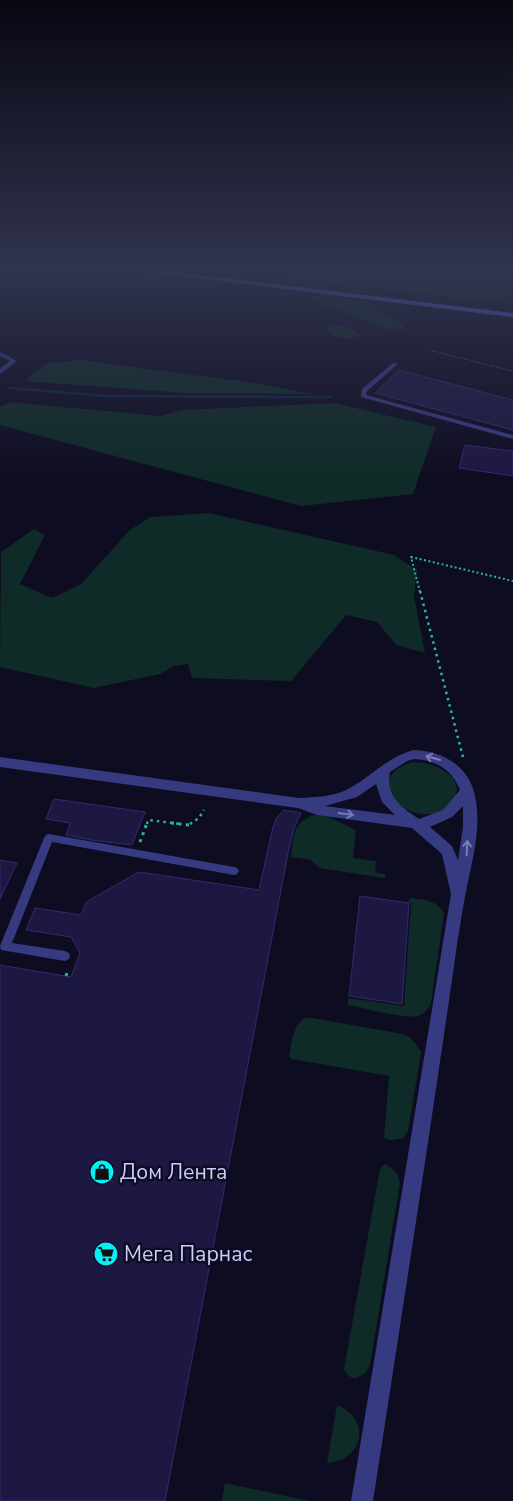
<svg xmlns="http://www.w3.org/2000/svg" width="513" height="1501" font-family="'Nunito Sans',sans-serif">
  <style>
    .green { fill: #0f2b27 }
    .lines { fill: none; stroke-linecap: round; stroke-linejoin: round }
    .stream { stroke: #0b2646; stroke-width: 2.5 }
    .building { fill: #1d1842; stroke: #322a6e }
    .path-far3 { stroke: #2bb4a0; stroke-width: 1; stroke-dasharray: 1 2; stroke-linecap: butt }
    .path-far2 { stroke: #2bb4a0; stroke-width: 2; stroke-dasharray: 2 2.5; stroke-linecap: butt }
    .path-far1 { stroke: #2bb4a0; stroke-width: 2.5; stroke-dasharray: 2.5 4; stroke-linecap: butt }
    .path { stroke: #2bb4a0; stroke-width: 3; stroke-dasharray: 3 4.5; stroke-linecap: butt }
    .lane { fill: #363a81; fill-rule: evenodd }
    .street { fill: #363a81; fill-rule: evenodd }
    .secondary { fill: #636cff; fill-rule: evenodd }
    .oneway { stroke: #7a7cba }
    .labels { text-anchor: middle; stroke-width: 5; stroke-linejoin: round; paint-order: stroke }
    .near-poi-label { font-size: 21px; fill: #ceccff; stroke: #0e0c21; text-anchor: start }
  </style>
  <rect width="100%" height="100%" fill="#0e0c21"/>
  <path class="green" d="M68 269H100L169 276 166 279 155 280Z
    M203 269H513V304Z
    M315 295 364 301 403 324V329H387L325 305 310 297Z
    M339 325 350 327 360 336C348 340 337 339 327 331L330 326Z
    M80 360 255 383 313 394 185 393 24 381 47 363Z
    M9 402 161 416 182 410 334 403 436 427 413 494 301 506 0 425V407Z
    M209 513 394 555 417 570 414 596 425 653 396 645 377 622 346 615 291 681 192 678 188 664 174 666 160 674 94 688 0 667 1 552 34 529 45 535 20 584 52 598 81 584 130 530 150 517Z
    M414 762C432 762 470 777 452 801 449 806 447 809 442 811 403 828 360 775 414 762Z
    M313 815 327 816 356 830 353 858 376 861 375 873 385 874V878L319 868 311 860 291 857C294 837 292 824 313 815Z
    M411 898C425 900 437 900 444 913L431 1003C428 1009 425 1014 418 1016 404 1019 363 1008 348 1005V998L404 1006 411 903 407 902Z
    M304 1018H312L403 1034C412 1038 416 1043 421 1052L408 1131 403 1138 391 1140 384 1138 389 1076 292 1059 289 1056C292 1041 292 1028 304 1018Z
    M386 1164 397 1173 400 1183 370 1365 365 1373 354 1379 346 1374 344 1369 380 1169 382 1166Z
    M337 1405C371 1418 365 1460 327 1463Z
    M225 1483 309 1501H222Z"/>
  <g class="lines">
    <path class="stream" d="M10 388 104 396 332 397"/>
  </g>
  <path class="building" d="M399 370 513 400V430L375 393Z
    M465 445 513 451V476L459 468Z
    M54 799 145 812 132 845 91 840 66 835 70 823 46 819Z
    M284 810 301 813 294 828 289 848 165 1501H0V965L71 977 80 953 71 937 26 930 35 908 81 915 86 902 139 872 259 890 273 827 277 817Z
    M0 860 17 863 0 899Z
    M360 896 409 903 402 1004 349 996Z"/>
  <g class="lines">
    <path class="path-far3" d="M429 350 513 371"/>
    <path class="path-far2" d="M420 592 411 557 513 581"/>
    <path class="path-far1" d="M420 591 464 761
      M147 824 148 820 181 824
      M190 824 199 818 204 810"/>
    <path class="path" d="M171 823 189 825 192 823
      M140 842 147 823
      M66 976 68 969"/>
    <path class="lane" d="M0 352 17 361 0 374V369L10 361 0 356Z
      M393 363 398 364 367 391 366 395 513 435V439L361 397 362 389Z
      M49 834 234 867 237 868 239 871 237 874 234 875 52 842 12 943 65 951 69 953 70 956 69 959 65 961 1 950 0 946 44 838 46 835Z"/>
    <path class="street" d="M414 750C443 751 469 766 475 796 482 827 472 862 466 891 462 914 458 936 455 959 429 1140 401 1320 373 1501H351L451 894 442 854 412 828 317 815 298 808 0 767V757L299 798C315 797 333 797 348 789 373 776 385 758 414 750ZM414 759C435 760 452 769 460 790L443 810 419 819C401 807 385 796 390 772L407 761ZM376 784 382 802 395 815 325 806 357 797ZM463 806V827L458 860 452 846 430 827 452 817Z"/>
    <path class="secondary" d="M134 269H150L513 313V317L137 271Z"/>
  </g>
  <defs><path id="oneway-shaft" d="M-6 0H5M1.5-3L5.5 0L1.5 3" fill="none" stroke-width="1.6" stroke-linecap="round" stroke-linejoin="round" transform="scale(1.25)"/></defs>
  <g class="oneway">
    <use href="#oneway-shaft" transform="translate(433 758) rotate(-164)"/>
    <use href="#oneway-shaft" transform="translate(346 814) rotate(8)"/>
    <use href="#oneway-shaft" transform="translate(467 848) rotate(-87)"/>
  </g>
  <linearGradient id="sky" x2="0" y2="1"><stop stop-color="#080712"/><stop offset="0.56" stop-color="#30344e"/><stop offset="1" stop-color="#30344e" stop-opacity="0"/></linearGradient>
  <rect width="513" height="479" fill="url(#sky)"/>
  <defs>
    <symbol id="shop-disc" viewBox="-11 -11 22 22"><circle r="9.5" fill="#00f2f7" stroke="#0e0c21"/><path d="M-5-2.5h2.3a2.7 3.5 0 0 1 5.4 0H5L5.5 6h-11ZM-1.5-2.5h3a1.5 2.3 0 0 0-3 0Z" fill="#111"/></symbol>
    <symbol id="supermarket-disc" viewBox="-11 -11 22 22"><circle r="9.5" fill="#00f2f7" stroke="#0e0c21"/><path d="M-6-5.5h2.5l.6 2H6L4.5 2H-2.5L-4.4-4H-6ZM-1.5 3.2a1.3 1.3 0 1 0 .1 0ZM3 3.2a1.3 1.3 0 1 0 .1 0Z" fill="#111"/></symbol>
  </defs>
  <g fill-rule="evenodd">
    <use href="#shop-disc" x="88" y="1158" width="28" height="28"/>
    <use href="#supermarket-disc" x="92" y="1240" width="28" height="28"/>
  </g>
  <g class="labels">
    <g class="near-poi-label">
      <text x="120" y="1179">Дом Лента</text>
      <text x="124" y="1261">Мега Парнас</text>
    </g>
  </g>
</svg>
